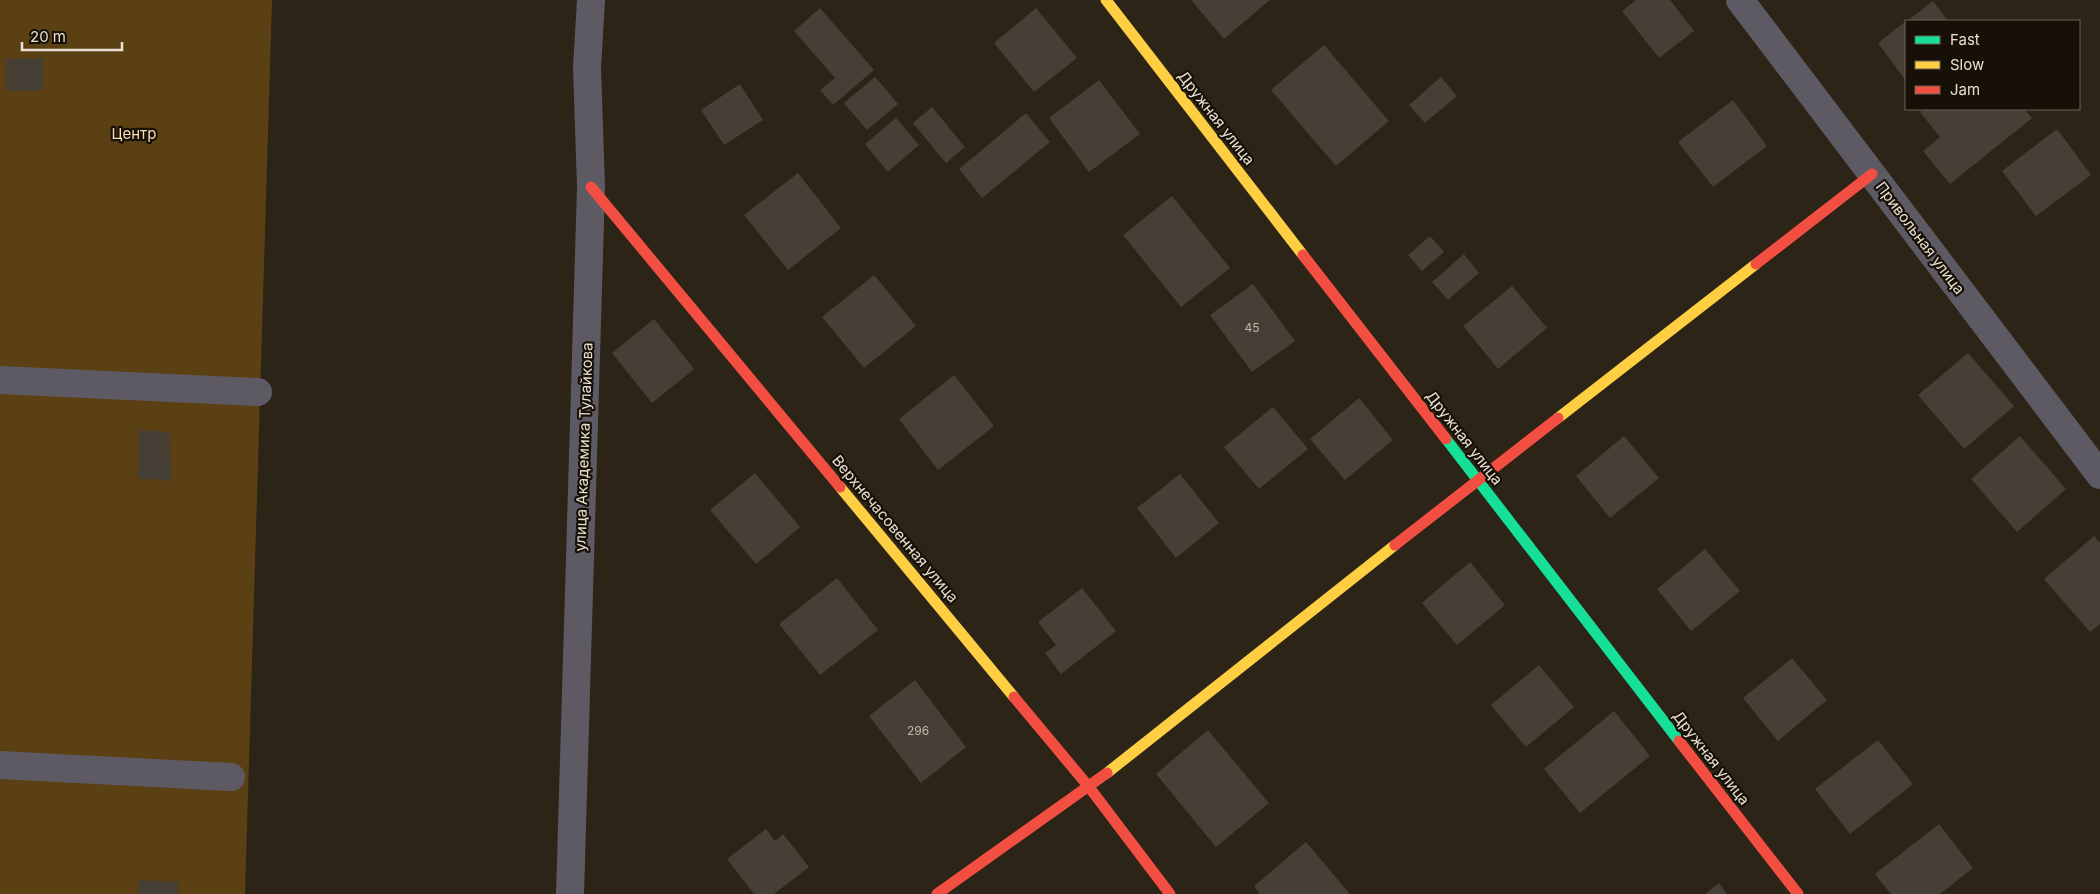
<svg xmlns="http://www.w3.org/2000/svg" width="2100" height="894" font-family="Inter,sans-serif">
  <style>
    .green { fill: #5b4014 }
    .building { fill: #463f35 }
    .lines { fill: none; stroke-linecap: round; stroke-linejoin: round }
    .street { stroke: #5e5a64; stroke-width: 28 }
    .fast { stroke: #16e098; stroke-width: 11 }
    .slow { stroke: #ffcf43; stroke-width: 11 }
    .jam { stroke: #f24e42; stroke-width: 11 }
    .labels { text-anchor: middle; stroke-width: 4.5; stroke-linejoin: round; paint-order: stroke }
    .number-label { font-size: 12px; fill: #c0b7ab }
    .street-label { font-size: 15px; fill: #e9dfd2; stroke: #161007 }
    .park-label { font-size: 15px; fill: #fadcb5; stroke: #161007 }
  </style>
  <rect width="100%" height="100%" fill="#2c2417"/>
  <path class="green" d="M0 0H272L245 894H0Z"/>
  <path class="building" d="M1191 0H1270L1224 39Z
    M1636 0H1670L1694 31 1659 58 1622 11Z
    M1933 1 1948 21H1907Z
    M820 8 874 70 833 105 820 90 835 78 794 31Z
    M1036 8 1077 58 1034 92 994 43Z
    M1906 21V81L1878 43Z
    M1324 45 1389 121 1336 166 1271 90Z
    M43 58V90L6 91V59Z
    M875 77 898 104 867 130 844 103Z
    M1441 77 1457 96 1425 123 1409 105Z
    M1099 80 1140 134 1089 172 1049 118Z
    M740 84 763 120 724 145 701 110Z
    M1733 100 1767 146 1713 187 1678 142Z
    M932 107 965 147 946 163 913 123Z
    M1924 109H2024L2032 118 1950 184 1923 151 1940 137 1920 112Z
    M1026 113 1050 142 982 198 959 169Z
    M896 118 919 145 888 172 865 144Z
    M2057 129 2091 175 2036 216 2002 171Z
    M798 173 841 228 788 270 744 215Z
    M1172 196 1230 268 1181 307 1123 235Z
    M1430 236 1444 252 1422 271 1408 255Z
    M1464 254 1479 273 1448 300 1432 282Z
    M874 275 916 326 864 368 822 317Z
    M1253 284 1295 341 1252 372 1210 315Z
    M1512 286 1547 328 1498 369 1463 326Z
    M654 319 694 369 652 403 612 353Z
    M1968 353 2014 406 1964 449 1918 395Z
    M954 375 994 426 938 470 899 419Z
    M1359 398 1393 440 1345 480 1310 439Z
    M1273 407 1308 449 1259 489 1224 447Z
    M139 430 169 432 171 481 138 478Z
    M1624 436 1659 478 1610 518 1576 476Z
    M2020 436 2066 489 2017 532 1971 479Z
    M755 473 800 527 756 564 710 510Z
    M1180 474 1219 523 1176 558 1137 508Z
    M2094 536 2100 543V624L2090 632 2044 579Z
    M1705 549 1740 591 1691 631 1657 589Z
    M1470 562 1505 605 1457 645 1422 603Z
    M837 578 878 630 820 675 779 624Z
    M1082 588 1116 631 1061 674 1045 653 1056 645 1038 622Z
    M1792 658 1827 700 1778 741 1743 698Z
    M1539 665 1574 707 1526 747 1491 705Z
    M915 680 966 747 921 783 869 716Z
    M1614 711 1650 756 1580 813 1544 769Z
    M1208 730 1269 803 1216 847 1156 774Z
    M1878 740 1913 784 1850 834 1815 789Z
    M1939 824 1973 868 1940 894H1891L1875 874Z
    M766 829 775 841 783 834 809 867 774 894H754L727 859Z
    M1306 842 1350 894H1260L1254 886Z
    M139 880 179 882 178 894H138Z
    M1719 883 1727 894H1705Z"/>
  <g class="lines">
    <path class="street" d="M1740 0 2100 475
      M0 380 258 392
      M0 765 231 777
      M570 894 591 187 587 68 591 0"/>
    <path class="fast" d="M1446 439 1679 741"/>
    <path class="slow" d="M1106 0 1303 255
      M1558 418 1756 264
      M840 487 1014 697
      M1107 773 1395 545"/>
    <path class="jam" d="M591 187 840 487
      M1303 255 1446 439
      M1756 264 1872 174
      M1395 545 1558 418
      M1014 697 1089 787 1170 894
      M1679 741 1798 894
      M937 894 1107 773"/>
  </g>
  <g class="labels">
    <g class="number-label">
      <text x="1252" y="332">45</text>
      <text x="918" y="735">296</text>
    </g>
    <g class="street-label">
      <text transform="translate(1216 118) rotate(52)" y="5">Дружная улица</text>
      <text transform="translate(1920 238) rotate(53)" y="5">Привольная улица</text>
      <text transform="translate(1464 438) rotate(52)" y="5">Дружная улица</text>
      <text transform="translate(584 447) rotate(-88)" y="5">улица Академика Тулайкова</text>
      <text transform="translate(895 529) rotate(50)" y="5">Верхнечасовенная улица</text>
      <text transform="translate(1711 758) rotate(52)" y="5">Дружная улица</text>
    </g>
    <g class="park-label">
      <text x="134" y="139">Центр</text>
    </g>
  </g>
  <rect x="1905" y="20" width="175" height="90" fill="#161007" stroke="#6a6358"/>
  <rect x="1915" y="36" width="25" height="8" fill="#16e098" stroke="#6a6358"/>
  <text x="1950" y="45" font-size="15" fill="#e9dfd2">Fast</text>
  <rect x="1915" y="61" width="25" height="8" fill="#ffcf43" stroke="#6a6358"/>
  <text x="1950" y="70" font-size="15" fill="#e9dfd2">Slow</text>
  <rect x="1915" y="86" width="25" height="8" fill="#f24e42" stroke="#6a6358"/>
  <text x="1950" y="95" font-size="15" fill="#e9dfd2">Jam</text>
  <path d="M22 42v8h100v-8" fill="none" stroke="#e9dfd2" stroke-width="2.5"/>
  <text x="30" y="42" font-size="15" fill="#e9dfd2" stroke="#161007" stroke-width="4" paint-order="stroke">20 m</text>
</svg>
